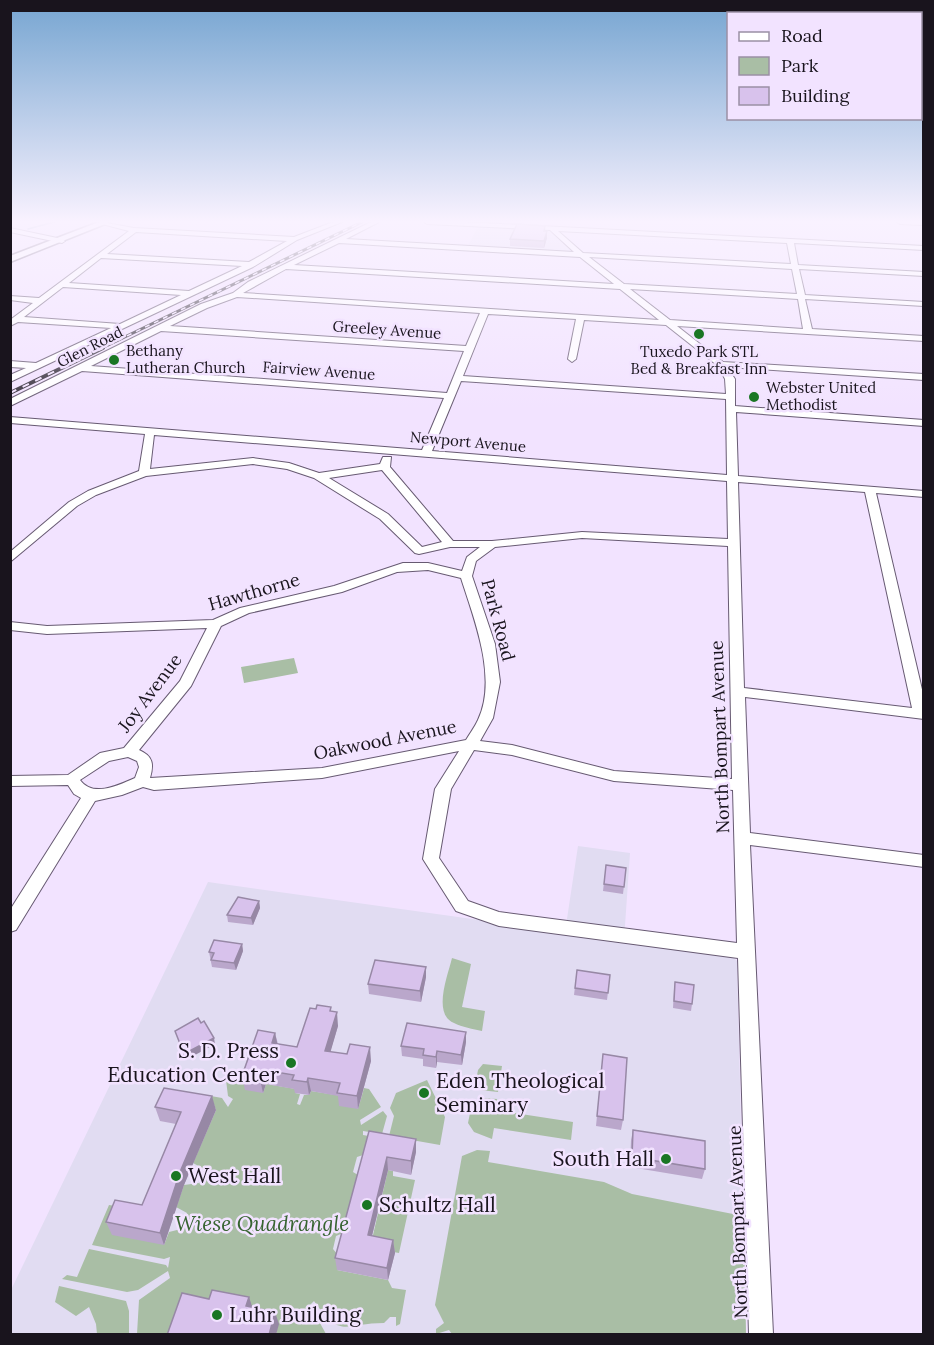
<svg xmlns="http://www.w3.org/2000/svg" width="934" height="1345" font-family="Lora,serif">
  <style>
    .education { fill: #e1dcf2 }
    .green { fill: #a9bea5 }
    .lines { fill: none; stroke-linecap: round; stroke-linejoin: round }
    .stream { stroke: #6c8faf; stroke-width: 1.5 }
    .minor-casing { stroke: #675a72; stroke-width: 2 }
    .major-casing { stroke: #675a72; stroke-width: 3 }
    .minor { fill: #fff; fill-rule: evenodd }
    .major { fill: #fff; fill-rule: evenodd }
    .rail-far1-casing { stroke: #39333f; stroke-width: 3 }
    .rail-casing { stroke: #39333f; stroke-width: 4 }
    .rail-far1 { stroke: #f2e3ff; stroke-width: 1.5; stroke-dasharray: 5; stroke-linecap: butt }
    .rail { stroke: #f2e3ff; stroke-width: 2; stroke-dasharray: 7; stroke-linecap: butt }
    .wall { fill: #baa7cb }
    .shaded-wall { fill: #9788a5 }
    .building { fill: #d8c2ec; stroke: #9788a5; stroke-width: 1.5 }
    .poi-dot { fill: #1a7624; stroke: #f2e3ff; stroke-width: 2 }
    .labels { text-anchor: middle; stroke-width: 5; stroke-linejoin: round; paint-order: stroke }
    .far-street-label { font-size: 15px; fill: #19141d; stroke: #f2e3ff }
    .far-poi-label { font-size: 15px; fill: #19141d; stroke: #f2e3ff; text-anchor: start }
    .street-label { font-size: 18px; fill: #19141d; stroke: #f2e3ff }
    .near-poi-label { font-size: 21px; fill: #19141d; stroke: #f2e3ff; text-anchor: start }
    .near-park-label { font-size: 21px; font-style: italic; fill: #376431; stroke: #f2e3ff }
  </style>
  <rect width="100%" height="100%" fill="#f2e3ff"/>
  <path class="education" d="M478 226 548 230 573 252 467 248Z
    M578 846 630 853 624 940 733 957 737 961 746 1334H11L10 1292 208 882 565 932Z"/>
  <path class="green" d="M294 658 298 673 244 683 241 667Z
    M452 958 471 964 462 1007 485 1011 482 1031C473 1029 462 1027 454 1023 432 1014 448 975 452 958Z
    M483 1064 502 1066 498 1092 480 1090 475 1086 478 1070Z
    M246 1068 263 1093 266 1084 296 1089 295 1093 300 1094 297 1104 300 1105 304 1095H309L311 1091 342 1096 358 1109 364 1088 369 1089 381 1107 360 1120 361 1125 383 1111 387 1116 382 1134 363 1131V1135L380 1138 363 1155 357 1157 353 1172 358 1175 343 1233 336 1236 333 1249 338 1255 337 1270 388 1280 392 1288 406 1290 400 1324 396 1326V1317H390L384 1323C344 1323 341 1340 314 1301L310 1305 326 1334H276L278 1324 176 1334H137L139 1300 170 1278 168 1271 138 1290 127 1292 62 1279 67 1275 77 1277 89 1249 166 1265 168 1268 170 1257 164 1259 92 1245 109 1205 136 1209 164 1245 169 1232 181 1229 187 1213 176 1207 184 1185 199 1183 204 1169 193 1163 216 1110 211 1096 222 1098 228 1107 233 1099 228 1096 226 1080Z
    M427 1080 445 1117 440 1145 389 1136 394 1116 390 1108 396 1093Z
    M481 1098 497 1099 495 1110 573 1122 571 1140 494 1128 492 1139 474 1132 468 1123 472 1103Z
    M477 1150 490 1151 488 1162 604 1182 632 1194 738 1215 744 1220 746 1334H452L449 1330 436 1334V1329L444 1323 435 1305 462 1156Z
    M388 1170 393 1171V1176L415 1180 399 1253 370 1248Z
    M59 1286 126 1301 129 1311V1334H97L96 1324 89 1307 76 1316 55 1302Z"/>
  <g class="lines">
    <path class="stream" d="M28 229 54 222"/>
    <defs>
      <path id="minor" d="M101 222 134 228 294 237 333 222H342L297 240 253 267 10 382V375L26 368 10 367V361L36 363 111 328 18 322 10 326V320L33 303 10 300V296L39 298 129 231 102 224ZM136 232 287 241 249 262 107 254ZM101 258 242 266 189 291 69 283ZM63 287 181 295 120 324 24 317Z
        M371 222H379L346 239 574 252 550 230 427 224 424 222H464L924 246V250L794 243 798 265 924 272V276L799 269 805 295 924 302V306L805 299 812 329 924 336V341L677 326 723 362 924 374V380L727 367 735 379V406L924 420V426L736 412 738 476 924 491V497L876 493 924 698V719L745 697 750 833 924 855V867L750 845 773 1334H749L738 958 499 926 456 911 423 859 435 789 459 751 322 778 154 790 143 787 122 795 95 801 16 930 10 932V910L81 798 74 794 68 785 10 786V776L68 775 100 753 124 748 180 681 207 628 47 634 10 630V622L47 626 213 620 240 608 334 586 403 563H428L462 571 467 557 480 547H450L419 554 415 553 380 519 314 478 287 469 253 464 146 476 96 495 77 506 10 562V552L69 502 88 491 139 471 145 434 10 423V417L422 450 444 398 82 371 10 406V399L201 304 233 293 248 282ZM558 231 787 243 791 264 583 253ZM339 243 580 257 614 284 294 265ZM589 257 792 269 797 294 624 284ZM286 269 620 289 659 320 243 293ZM630 289 798 299 803 329 670 320ZM237 297 480 313 466 346 170 326 207 308ZM488 314 576 319 568 359 572 362 576 359 584 320 666 325 718 366 725 379 726 394 463 376ZM161 331 464 351 447 393 91 366ZM461 381 726 399 727 475 432 451ZM154 435 727 481 728 539 582 532 492 541H453L390 467 391 457H383L380 464 319 473 289 463 253 458 150 469ZM382 470 442 542 422 547 388 514 329 478ZM738 482 865 492 912 708 744 688ZM582 538 728 546 732 779 614 771 512 745 480 741 493 718 500 682 495 644 472 576 476 561 495 547ZM428 570 461 578C474 619 498 678 478 720 475 727 470 733 466 740L322 768 150 778C154 764 153 756 139 750L191 686 221 626 249 613 342 592 397 572ZM474 750 512 755 614 781 733 790 737 943 499 912 468 901 439 858 451 789ZM128 757 137 761 139 767 135 778C119 785 93 798 80 780L109 761Z
        M897 222H924V225L900 224Z
        M10 228 62 239 65 241 62 243 10 232Z"/>
      <path id="major" d="M99 222H110L10 262V256Z"/>
    </defs>
    <use href="#minor" class="minor-casing"/>
    <use href="#major" class="major-casing"/>
    <use href="#minor" class="minor"/>
    <use href="#major" class="major"/>
    <defs>
      <path id="rail-far1" d="M100 349 362 222"/>
      <path id="rail" d="M10 393 103 348"/>
    </defs>
    <use href="#rail-far1" class="rail-far1-casing"/>
    <use href="#rail" class="rail-casing"/>
    <use href="#rail-far1" class="rail-far1"/>
    <use href="#rail" class="rail"/>
  </g>
  <path class="wall" d="M545 226V231L547 238 544 248 510 246V239Z
    M606 865 626 868 623 894 603 891Z
    M259 901 260 908 253 925 228 922 227 915Z
    M242 944 243 951 236 970 212 967 209 952Z
    M426 967V977L421 1002 369 994 368 984Z
    M577 970 610 975 607 1000 574 995Z
    M675 982 692 1004 691 1011 673 1008 674 989Z
    M332 1011 338 1026 330 1052 371 1061 358 1109 339 1106 338 1096 311 1091 309 1095 295 1093 294 1089 266 1084 263 1093 245 1090 242 1076 275 1033 278 1044 297 1047Z
    M466 1042 462 1065 437 1062 436 1068 423 1066V1059L402 1056 401 1046Z
    M603 1054 623 1120 621 1130 596 1126Z
    M155 1107 216 1110 184 1185 164 1245 112 1235 106 1222 142 1205 176 1124 160 1121Z
    M633 1130 705 1169 702 1179 630 1167 631 1140Z
    M369 1131 416 1139V1152L411 1175 388 1170 372 1236 393 1240 395 1253 388 1280 337 1270 335 1258Z"/>
  <path class="shaded-wall" d="M547 231V238L544 248V241Z
    M259 901 260 908 253 925 251 918Z
    M242 944 243 951 236 970 234 963Z
    M426 967V977L421 1002 420 991Z
    M337 1012 338 1026 327 1064 325 1051Z
    M466 1032V1042L462 1065 461 1055Z
    M275 1033 278 1047 272 1043Z
    M214 1038 215 1044 186 1060 184 1054Z
    M370 1047 371 1061 358 1109 357 1096Z
    M437 1051V1062L436 1068V1057Z
    M264 1070 266 1084 263 1093 260 1079Z
    M308 1078 311 1091 309 1095 307 1082Z
    M212 1096 216 1110 184 1185 164 1245 160 1233 180 1172Z
    M416 1139V1152L411 1175V1161Z
    M387 1157 388 1170 369 1248 368 1235Z
    M393 1240 395 1253 388 1280 387 1268Z
    M249 1297 253 1309 246 1306Z
    M275 1312 279 1324 276 1335H269Z"/>
  <path class="building" d="M517 224 545 226 544 231H547L544 241 510 239Z
    M606 865 626 868 624 887 604 884Z
    M238 897 259 901 251 918 227 915Z
    M214 940 242 944 234 963 211 960 214 953 209 952Z
    M375 960 426 967 420 991 368 984Z
    M577 970 610 975 608 993 575 988Z
    M675 982 694 985 692 1004 674 1001Z
    M317 1005 331 1007 330 1011 337 1012 325 1051 347 1054 350 1044 370 1047 357 1096 337 1093 340 1083 308 1078 307 1082 292 1080 294 1075 264 1070 260 1079 242 1076 258 1030 275 1033 272 1043 297 1047 310 1008 316 1009Z
    M198 1018 201 1023 204 1021 214 1038 184 1054 175 1031Z
    M407 1023 466 1032 461 1055 437 1051 436 1057 423 1055 424 1049 401 1046Z
    M603 1054 627 1058 623 1120 597 1116Z
    M164 1088 212 1096 180 1172 160 1233 106 1222 115 1200 142 1205 181 1112 155 1107Z
    M633 1130 705 1141V1169L632 1157Z
    M369 1131 416 1139 411 1161 387 1157 368 1235 393 1240 387 1268 335 1258Z
    M212 1290 249 1297 246 1306 275 1312 269 1335H167L182 1293 209 1299Z"/>
  <linearGradient id="sky" x2="0" y2="1"><stop stop-color="#76a5d1"/><stop offset="0.54" stop-color="#f9f2ff"/><stop offset="1" stop-color="#f9f2ff" stop-opacity="0"/></linearGradient>
  <rect width="934" height="410" fill="url(#sky)"/>
  <g class="poi-dot">
    <circle cx="699" cy="334" r="6"/>
    <circle cx="114" cy="360" r="6"/>
    <circle cx="754" cy="397" r="6"/>
    <circle cx="291" cy="1063" r="6"/>
    <circle cx="424" cy="1093" r="6"/>
    <circle cx="666" cy="1159" r="6"/>
    <circle cx="176" cy="1176" r="6"/>
    <circle cx="367" cy="1205" r="6"/>
    <circle cx="217" cy="1315" r="6"/>
  </g>
  <g class="labels">
    <g class="far-street-label">
      <text transform="translate(387 330) rotate(4)" y="5">Greeley Avenue</text>
      <text transform="translate(90 347) rotate(-27)" y="5">Glen Road</text>
      <text transform="translate(319 371) rotate(4)" y="5">Fairview Avenue</text>
      <text transform="translate(468 442) rotate(5)" y="5">Newport Avenue</text>
    </g>
    <g class="far-poi-label">
      <text x="126" y="356">Bethany<tspan x="126" dy="17">Lutheran Church</tspan></text>
      <text x="699" y="357" text-anchor="middle">Tuxedo Park STL<tspan x="699" dy="17">Bed &amp; Breakfast Inn</tspan></text>
      <text x="766" y="393">Webster United<tspan x="766" dy="17">Methodist</tspan></text>
    </g>
    <g class="street-label">
      <text transform="translate(254 592) rotate(-16)" y="6">Hawthorne</text>
      <text transform="translate(498 620) rotate(75)" y="6">Park Road</text>
      <text transform="translate(150 693) rotate(-53)" y="6">Joy Avenue</text>
      <text transform="translate(720 737) rotate(-92)" y="6">North Bompart Avenue</text>
      <text transform="translate(385 740) rotate(-11)" y="6">Oakwood Avenue</text>
      <text transform="translate(738 1222) rotate(-92)" y="6">North Bompart Avenue</text>
    </g>
    <g class="near-poi-label">
      <text x="279" y="1058" text-anchor="end">S. D. Press<tspan x="279" dy="24">Education Center</tspan></text>
      <text x="436" y="1088">Eden Theological<tspan x="436" dy="24">Seminary</tspan></text>
      <text x="654" y="1166" text-anchor="end">South Hall</text>
      <text x="188" y="1183">West Hall</text>
      <text x="379" y="1212">Schultz Hall</text>
      <text x="229" y="1322">Luhr Building</text>
    </g>
    <g class="near-park-label">
      <text x="262" y="1231">Wiese Quadrangle</text>
    </g>
  </g>
  <rect width="934" height="1345" fill="none" stroke="#19141d" stroke-width="24"/>
  <rect x="727" y="12" width="195" height="108" fill="#f2e3ff" stroke="#9b90a5" stroke-width="1.5"/>
  <rect x="739" y="32" width="30" height="9" fill="#ffffff" stroke="#9b90a5" stroke-width="1.5"/>
  <text x="781" y="42" font-size="18" fill="#19141d">Road</text>
  <rect x="739" y="57" width="30" height="18" fill="#a9bea5" stroke="#9b90a5" stroke-width="1.5"/>
  <text x="781" y="72" font-size="18" fill="#19141d">Park</text>
  <rect x="739" y="87" width="30" height="18" fill="#d8c2ec" stroke="#9b90a5" stroke-width="1.5"/>
  <text x="781" y="102" font-size="18" fill="#19141d">Building</text>
</svg>
